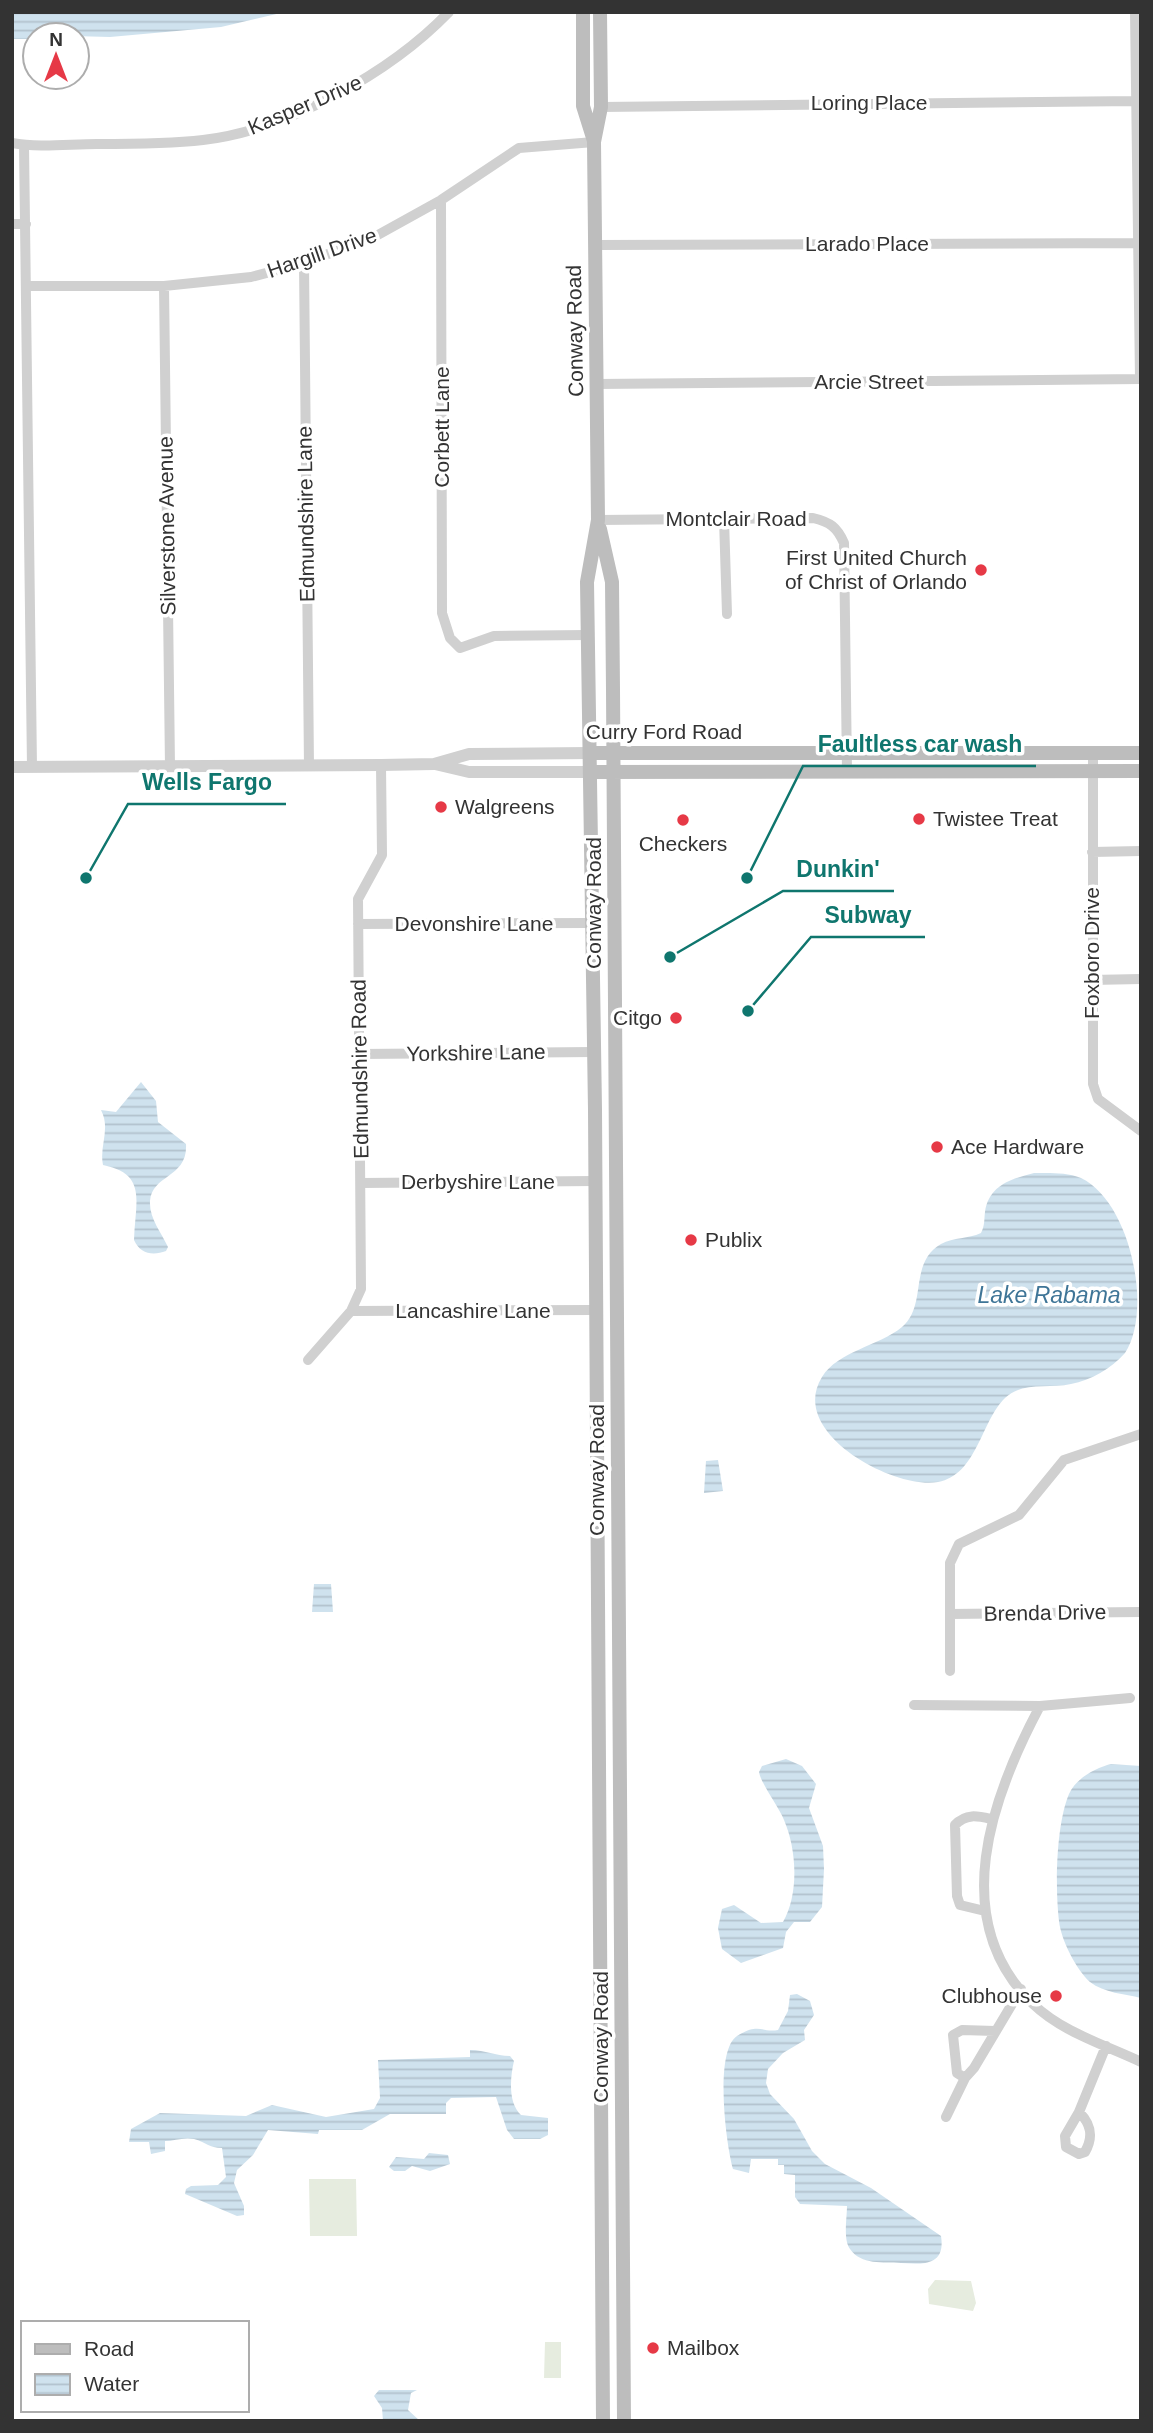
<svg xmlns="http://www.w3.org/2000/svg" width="1153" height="2433" font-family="Helvetica,sans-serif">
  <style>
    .green { fill: #e6ecdf }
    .water { fill: url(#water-rules) }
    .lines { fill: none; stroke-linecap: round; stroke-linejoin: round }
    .minor { stroke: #d0d0d0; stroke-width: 10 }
    .tertiary { stroke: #d0d0d0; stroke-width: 12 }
    .secondary { stroke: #bdbdbd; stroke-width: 14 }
    .poi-dot { fill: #e63946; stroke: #fff; stroke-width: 2.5 }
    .labels { text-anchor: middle; stroke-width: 7; stroke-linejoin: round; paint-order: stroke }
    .street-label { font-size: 21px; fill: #333; stroke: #fff }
    .poi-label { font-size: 21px; fill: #333; stroke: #fff; text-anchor: start }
    .water-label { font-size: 23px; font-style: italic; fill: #3f7597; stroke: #fff }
    .leader { fill: none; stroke: #0f766e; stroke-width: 2.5 }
    .callout-dot { fill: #0f766e; stroke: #fff; stroke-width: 2.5 }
    .callout-label { font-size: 23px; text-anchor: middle; font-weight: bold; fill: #0f766e; stroke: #fff; stroke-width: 7; stroke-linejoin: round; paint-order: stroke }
  </style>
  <defs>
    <pattern id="water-rules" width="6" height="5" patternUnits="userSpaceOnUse" patternTransform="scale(1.75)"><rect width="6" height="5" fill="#cfe2ee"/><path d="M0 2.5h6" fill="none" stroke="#b2c2cd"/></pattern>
  </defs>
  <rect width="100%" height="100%" fill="#fff"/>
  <path class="green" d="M309 2179H356L357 2236H310Z
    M935 2280 971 2281 976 2303 973 2311 929 2304 928 2289Z
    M545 2342H561V2378H544Z"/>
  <path class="water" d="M12 12H285L221 27 110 37 35 35V39H12Z
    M141 1082 156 1101 158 1122 186 1144C188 1178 152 1174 150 1201 149 1218 161 1232 168 1247L166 1251C153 1256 140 1254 134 1240 135 1202 148 1174 103 1165 99 1146 111 1129 101 1110L116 1112Z
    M1034 1173C1049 1173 1066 1172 1081 1178 1131 1202 1153 1311 1125 1353 1111 1369 1091 1380 1071 1384 1049 1389 1023 1381 1005 1398 981 1421 977 1475 938 1482 895 1490 787 1433 822 1377 838 1351 879 1346 902 1327 928 1305 908 1263 941 1244 954 1237 968 1239 981 1233 985 1225 984 1220 985 1212 989 1185 1011 1179 1034 1173Z
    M718 1460 723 1491 704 1493 706 1461Z
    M314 1584H331L333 1612H312Z
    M786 1759 802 1766 816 1784 809 1808 823 1846 824 1869 822 1907 810 1922H794L786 1932 783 1948 741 1963 722 1949 718 1928 722 1909 734 1905 761 1923 783 1922C799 1894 797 1850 784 1820 779 1807 761 1784 759 1772L762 1766Z
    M1111 1764 1141 1766V1998C1125 1994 1104 1993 1090 1982 1076 1969 1061 1940 1059 1921 1055 1887 1056 1825 1069 1794 1076 1778 1096 1768 1111 1764Z
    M797 1994 810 2001 814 2015 804 2030 805 2040 783 2053 768 2069 766 2083 770 2094 794 2119 812 2151 825 2164 871 2188 941 2236C946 2267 921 2264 901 2263 883 2262 861 2265 850 2249 843 2240 847 2218 847 2206L800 2204 795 2197V2175L784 2174V2165H778V2159H751L749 2173 733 2169C726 2145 714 2051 737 2036 759 2022 762 2033 778 2030L788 2011 790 1995Z
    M470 2050C486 2050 495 2056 510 2056L514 2061C510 2078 508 2103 521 2115L548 2118V2135L540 2139H514L507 2130 496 2097 451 2098 446 2103V2114H390L362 2130H319L318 2134 268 2130 253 2155 237 2170 234 2183 244 2206V2215L237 2216 185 2194 186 2189 191 2186 218 2185 226 2177 222 2148C209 2148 206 2142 194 2139 183 2137 174 2141 165 2141V2151L151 2154 149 2142H129L131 2129 160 2113 246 2116 272 2105 326 2117 374 2109 380 2098 378 2060 470 2057Z
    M429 2153 448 2155 450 2164 430 2171 412 2166 405 2171H394L389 2167 396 2157 424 2159Z
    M379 2390H417L411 2393 408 2410 420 2421H383L382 2408 374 2396Z"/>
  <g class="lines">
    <path class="minor" d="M1135 12 1140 379
      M601 107 1136 101
      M12 143C40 148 69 144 97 144 132 144 168 144 203 140 288 130 390 73 449 12
      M24 145 32 767
      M441 200 442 613 450 638 460 648 494 636 588 635
      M12 224H26
      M595 245 1138 243
      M304 263 309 766
      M26 286H164L251 277 304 263 376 236 441 200 519 148 594 142
      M164 286 170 767
      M597 384 1141 379
      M724 519 727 614
      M598 520 813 518C830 522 837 527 844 543L847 771
      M1093 754V1084L1098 1099 1141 1131
      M1092 852 1141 851
      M358 924 591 923
      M1091 980 1141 979
      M359 1054 594 1052
      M361 1183 595 1181
      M351 1311 596 1310
      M308 1360 351 1311 361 1289 358 899 382 855 381 765
      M950 1614 1141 1612
      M950 1671V1563L959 1544 1019 1515 1064 1460 1141 1434
      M1130 1698 1040 1706C992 1796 946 1920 1033 2004 1062 2032 1105 2045 1141 2062
      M914 1705 1040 1706
      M985 1911 960 1905 957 1896 955 1825C966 1813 978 1816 991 1819
      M995 2031 962 2030 953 2035 957 2073 965 2078 974 2068 1021 1989
      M1079 2112C1091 2124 1094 2136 1085 2152L1079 2154 1066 2147 1065 2136 1079 2112 1106 2046
      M946 2117 965 2078"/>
    <path class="tertiary" d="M435 764 469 772H590
      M12 767 381 765 434 764 469 754 590 753"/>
    <path class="secondary" d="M583 12V106L594 141
      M600 12 601 107 594 142 598 520 587 582 595 1110 603 2421
      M600 529 612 582 613 690 624 2421
      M590 753H1141
      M590 772 1141 771"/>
  </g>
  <g class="poi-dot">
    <circle cx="981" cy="570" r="7"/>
    <circle cx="441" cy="807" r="7"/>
    <circle cx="919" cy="819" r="7"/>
    <circle cx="683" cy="820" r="7"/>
    <circle cx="676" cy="1018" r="7"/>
    <circle cx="937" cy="1147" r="7"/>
    <circle cx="691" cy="1240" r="7"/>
    <circle cx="1056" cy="1996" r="7"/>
    <circle cx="653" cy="2348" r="7"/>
  </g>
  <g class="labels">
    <g class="street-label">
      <text x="869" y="110">Loring Place</text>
      <text transform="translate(305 105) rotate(-23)" y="7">Kasper Drive</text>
      <text x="867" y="251">Larado Place</text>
      <text transform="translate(322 253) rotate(-19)" y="7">Hargill Drive</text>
      <text transform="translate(575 331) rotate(-91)" y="7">Conway Road</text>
      <text x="869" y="389">Arcie Street</text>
      <text transform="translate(442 427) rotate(-90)" y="7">Corbett Lane</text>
      <text transform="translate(306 514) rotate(-91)" y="7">Edmundshire Lane</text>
      <text x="736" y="526">Montclair Road</text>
      <text transform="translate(167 526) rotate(-91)" y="7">Silverstone Avenue</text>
      <text x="664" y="739">Curry Ford Road</text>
      <text transform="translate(594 903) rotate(-90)" y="7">Conway Road</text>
      <text x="474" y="931">Devonshire Lane</text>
      <text transform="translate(1092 953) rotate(-90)" y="7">Foxboro Drive</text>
      <text transform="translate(476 1053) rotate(-1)" y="7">Yorkshire Lane</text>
      <text transform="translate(360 1069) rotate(-91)" y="7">Edmundshire Road</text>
      <text x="478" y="1189">Derbyshire Lane</text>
      <text x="473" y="1318">Lancashire Lane</text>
      <text transform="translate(597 1470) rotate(-90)" y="7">Conway Road</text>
      <text transform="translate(1045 1613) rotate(-1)" y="7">Brenda Drive</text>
      <text transform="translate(601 2037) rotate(-90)" y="7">Conway Road</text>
    </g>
    <g class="poi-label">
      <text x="967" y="565" text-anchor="end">First United Church<tspan x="967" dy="24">of Christ of Orlando</tspan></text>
      <text x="455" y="814">Walgreens</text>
      <text x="933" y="826">Twistee Treat</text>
      <text x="683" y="851" text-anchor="middle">Checkers</text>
      <text x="662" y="1025" text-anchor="end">Citgo</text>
      <text x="951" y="1154">Ace Hardware</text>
      <text x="705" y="1247">Publix</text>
      <text x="1042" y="2003" text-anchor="end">Clubhouse</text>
      <text x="667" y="2355">Mailbox</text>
    </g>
    <g class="water-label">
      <text x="1049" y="1303">Lake Rabama</text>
    </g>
  </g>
  <path class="leader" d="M747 878L803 766H1036M86 878L128 804H286M670 957L783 891H894M748 1011L811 937H925"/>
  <g class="callout-dot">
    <circle cx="747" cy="878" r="7"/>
    <circle cx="86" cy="878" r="7"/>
    <circle cx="670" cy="957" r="7"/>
    <circle cx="748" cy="1011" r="7"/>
  </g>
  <g class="callout-label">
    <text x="920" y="752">Faultless car wash</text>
    <text x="207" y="790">Wells Fargo</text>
    <text x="838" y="877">Dunkin'</text>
    <text x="868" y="923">Subway</text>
  </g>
  <rect width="1153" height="2433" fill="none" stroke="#333333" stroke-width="28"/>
  <rect x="21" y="2321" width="228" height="91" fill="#ffffff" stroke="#adadad" stroke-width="2"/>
  <rect x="35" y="2344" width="35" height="10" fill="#bdbdbd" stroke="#adadad" stroke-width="2"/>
  <text x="84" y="2356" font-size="21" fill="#333333">Road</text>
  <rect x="35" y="2374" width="35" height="21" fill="url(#water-rules)" stroke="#adadad" stroke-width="2"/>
  <text x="84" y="2391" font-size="21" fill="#333333">Water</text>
  <g transform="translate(56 56)"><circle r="33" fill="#ffffff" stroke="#adadad" stroke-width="2"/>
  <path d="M0-5L12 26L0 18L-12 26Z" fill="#e63946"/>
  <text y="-10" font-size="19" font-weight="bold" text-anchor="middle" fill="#333333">N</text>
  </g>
</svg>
